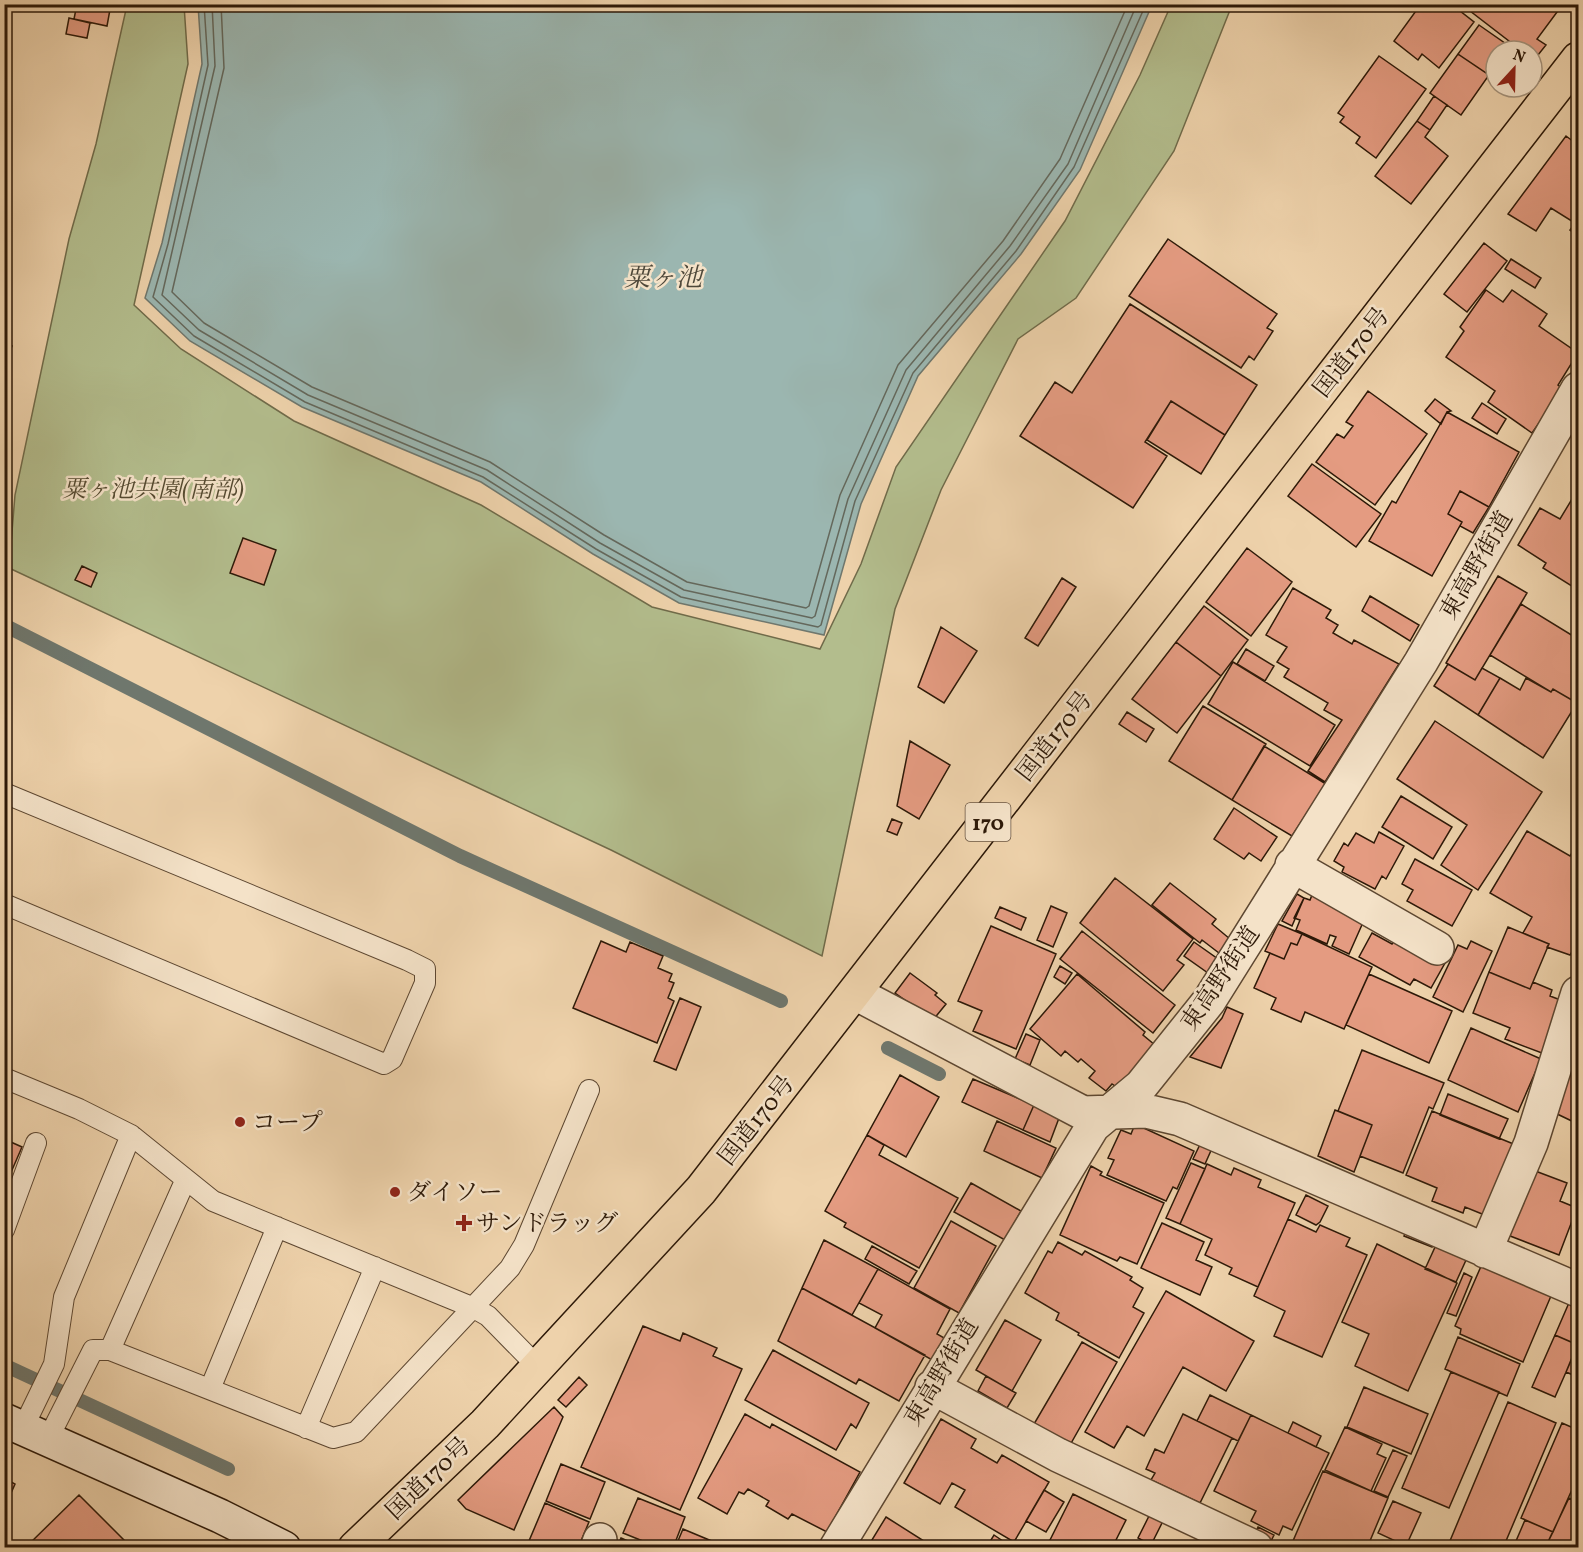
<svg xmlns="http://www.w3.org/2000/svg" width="1583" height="1552" font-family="Vollkorn,'Noto Serif JP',serif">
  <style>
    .green { fill: #b3bd8d; stroke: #706b4a; stroke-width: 1.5 }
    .water { fill: #9bb6b0; stroke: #6f776d; stroke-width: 1.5 }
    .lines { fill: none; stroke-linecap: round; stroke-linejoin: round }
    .shore { stroke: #64685c; stroke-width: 1.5 }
    .stream { stroke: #6f776d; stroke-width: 14 }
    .building { fill: #e49b81; stroke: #2d1908; stroke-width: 1.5 }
    .lane-casing { stroke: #5d4731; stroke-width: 22 }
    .street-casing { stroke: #5d4731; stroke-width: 36 }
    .secondary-casing { stroke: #2d1908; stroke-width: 36 }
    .highway-casing { stroke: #2d1908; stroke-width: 36 }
    .lane { stroke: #f4e2c8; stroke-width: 20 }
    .street { stroke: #f4e2c8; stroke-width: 33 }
    .secondary { stroke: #f4e2c8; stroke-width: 33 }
    .highway { stroke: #eed2ab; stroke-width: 33 }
    .poi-dot { fill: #8f2418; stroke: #f4e2c8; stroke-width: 2 }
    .labels { text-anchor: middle; stroke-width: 5; stroke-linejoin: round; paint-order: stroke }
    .shield { fill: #f4e2c8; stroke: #695542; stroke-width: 1.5 }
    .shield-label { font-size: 22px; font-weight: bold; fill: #2d1908 }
    .street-label { font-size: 24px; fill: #2d1908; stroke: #f4e2c8 }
    .park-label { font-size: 24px; font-style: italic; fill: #554a30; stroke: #f4e2c8 }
    .poi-label { font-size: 24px; fill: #2d1908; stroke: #f4e2c8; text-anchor: start }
    .water-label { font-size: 26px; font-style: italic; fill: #4e483a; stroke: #f4e2c8 }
  </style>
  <rect width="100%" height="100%" fill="#eed2ab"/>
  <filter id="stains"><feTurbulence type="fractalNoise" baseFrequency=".00333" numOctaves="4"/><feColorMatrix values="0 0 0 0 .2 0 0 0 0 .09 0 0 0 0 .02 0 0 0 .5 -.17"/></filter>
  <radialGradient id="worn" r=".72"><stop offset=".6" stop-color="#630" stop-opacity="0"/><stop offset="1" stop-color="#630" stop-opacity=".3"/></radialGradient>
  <path class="green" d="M127 5H184L188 64 134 305 181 349 294 421 481 505 652 607 820 649 861 564 896 467 1065 221 1140 75 1171 5H1232L1174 151 1076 298 1018 339 941 490 895 609 822 956 611 850 9 568 15 495 69 239 96 144Z"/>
  <path class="water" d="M198 5V4L1152 5 1080 170 1021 254 918 376 861 504 824 635 679 603 593 554 481 482 302 407 190 341 145 298 162 243 202 64Z"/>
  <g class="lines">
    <path class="shore" d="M204 4 208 65 168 244 153 297 194 336 305 402 483 477 596 549 681 597 818 627 821 625 855 501 913 373 1016 251 1074 167 1146 4
      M212 4 215 66 162 295 199 330 308 395 487 470 600 543 684 590 812 618 815 616 848 499 906 370 1010 246 1068 164 1137 4
      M221 4 224 68 172 292 204 323 312 387 490 462 604 535 687 582 806 608 809 606 840 495 898 365 1003 241 1060 159 1128 4"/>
    <path class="stream" d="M4 625 460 856 781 1001
      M888 1048 939 1074
      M4 1365 228 1469"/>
  </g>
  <path class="building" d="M77 4H111L107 26 74 19Z
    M1421 4H1451L1474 22 1439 68 1422 54 1418 60 1394 41Z
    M1461 4H1563L1537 39 1546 45 1534 60 1532 51H1522Z
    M69 18 90 23 87 38 66 34Z
    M1479 25 1509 46 1506 51H1496V65L1489 75 1458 54Z
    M1458 54 1489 75 1461 115 1430 93Z
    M1379 56 1426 89 1376 158 1356 143 1360 137 1340 122 1344 117 1338 113Z
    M1434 96 1447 105 1430 130 1417 121Z
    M1417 121 1430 130 1425 137 1448 156 1411 204 1375 176Z
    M1566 136 1578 145V236L1570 230 1575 223 1551 208 1536 231 1508 214Z
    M1168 239 1277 314 1267 328 1273 331 1254 360 1249 356 1241 368 1129 296Z
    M1484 243 1507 261 1467 312 1444 294Z
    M1511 259 1541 278 1535 288 1505 269Z
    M1486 290 1503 302 1512 290 1547 314 1539 326 1578 353 1558 385 1563 389 1532 433 1488 402 1495 391 1446 357 1464 331 1460 327Z
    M1130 304 1257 385 1225 435 1171 401 1145 442 1167 456 1133 508 1020 436 1055 382 1072 393Z
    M4 343 12 346 4 366Z
    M1368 391 1427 434 1375 505 1316 462 1337 434 1344 438 1353 426 1346 422Z
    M1435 399 1451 411 1447 412 1441 424 1425 411Z
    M1171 401 1225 435 1201 474 1147 440Z
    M1482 403 1506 419 1497 434 1472 418Z
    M1447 412 1519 452 1489 507 1460 491 1448 514 1462 522 1432 576 1369 541 1392 501 1396 503Z
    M1312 464 1381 514 1356 547 1288 496Z
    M1460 491 1489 507 1473 533 1460 526 1462 522 1448 514Z
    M1572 499 1578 503V590L1543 568 1546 563 1518 545 1540 508 1560 519Z
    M243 538 276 550 264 585 230 573Z
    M1247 548 1292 582 1251 636 1206 602Z
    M82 566 97 573 91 587 75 580Z
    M1498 576 1527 593 1475 680 1446 663Z
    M1062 578 1076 587 1038 646 1025 638Z
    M1293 588 1331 610 1326 618 1338 625 1333 633 1352 644 1354 640 1399 664 1325 782 1308 771 1342 720 1324 710 1328 703 1284 677 1289 669 1277 662 1287 647 1266 635Z
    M1370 596 1419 625 1410 641 1362 611Z
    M1521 604 1578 639 1577 703 1553 689 1551 692 1490 655Z
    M1204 606 1248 640 1221 676 1176 642Z
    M941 627 977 651 944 703 918 687Z
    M1176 642 1221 676 1177 733 1132 699Z
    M1246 649 1274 666 1265 681 1237 664Z
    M1233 662 1335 725 1310 766 1208 704Z
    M1448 664 1475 680 1482 668 1500 678 1478 715 1434 686Z
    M1500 678 1520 690 1526 678 1551 692 1553 689 1577 703 1543 758 1478 715Z
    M1203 706 1266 744 1232 800 1169 761Z
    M1127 712 1154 729 1146 742 1119 724Z
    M1435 721 1542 792 1478 890 1441 865 1467 825 1397 779Z
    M910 741 950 765 919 819 897 806Z
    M1264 746 1326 784 1292 836 1232 800Z
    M1401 796 1452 827 1433 859 1382 827Z
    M1234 808 1277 837 1261 861 1249 853 1244 859 1214 839Z
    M892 819 902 823 897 835 887 831Z
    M1527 831 1570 856 1576 847 1578 848V941L1570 955 1547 947 1549 944 1523 933 1532 917 1490 893Z
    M1379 832 1404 846 1386 879 1382 876 1375 889 1342 872 1344 867 1334 861 1344 843 1348 846 1356 833 1374 843Z
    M1415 859 1472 890 1452 926 1407 901 1413 890 1402 884Z
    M1115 878 1193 939 1177 960 1184 965 1163 991 1080 923Z
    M1170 883 1216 919 1212 924 1230 939 1219 953 1202 940 1200 943 1152 905Z
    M1297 894 1304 898 1292 926 1282 921Z
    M1312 895 1365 918 1349 954 1332 946 1336 937 1330 935 1327 944 1296 930 1300 920 1294 918 1304 898 1310 900Z
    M1051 906 1067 913 1053 947 1037 940Z
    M1000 907 1026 918 1021 930 995 918Z
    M1278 924 1302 934 1297 945 1291 943 1284 959 1265 951Z
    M991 926 1056 954 1016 1049 973 1031 982 1011 958 1001Z
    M1508 927 1549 944 1530 989 1489 972Z
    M1082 931 1175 1005 1153 1033 1060 959Z
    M1372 933 1392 944 1397 936 1445 963 1431 988 1414 979 1410 985 1359 957Z
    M1302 934 1372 967 1344 1029 1305 1012 1301 1022 1271 1009 1276 998 1254 988 1270 953 1284 959 1291 943 1297 945Z
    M601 941 626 952 630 942 663 956 658 968 672 974 669 981 674 983 668 998 674 1001 657 1043 573 1008Z
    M1471 941 1492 951 1463 1012 1433 997 1458 945 1467 949Z
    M1194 942 1218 959 1208 973 1184 956Z
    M1060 966 1072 973 1065 984 1054 977Z
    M1489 972 1530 989 1533 982 1552 990 1550 996 1571 1004 1550 1056 1505 1039 1510 1028 1473 1013Z
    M910 973 937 993 935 995 946 1004 933 1020 895 993Z
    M1077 974 1145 1032 1143 1035 1155 1045 1118 1088 1112 1084 1106 1091 1089 1078 1095 1071 1081 1059 1078 1062 1065 1051 1061 1056 1030 1029Z
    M1369 974 1452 1011 1429 1063 1346 1025Z
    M680 998 701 1007 676 1070 654 1061Z
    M1227 1007 1243 1014 1221 1068 1190 1057 1222 1018Z
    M1471 1028 1541 1059 1518 1112 1448 1080Z
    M1026 1034 1040 1040 1030 1065 1015 1059Z
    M1578 1047V1124L1553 1112Z
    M1362 1050 1444 1083 1433 1109 1429 1107 1403 1173 1360 1156 1372 1125 1338 1111Z
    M900 1075 939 1097 906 1157 867 1135Z
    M973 1079 1034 1105 1023 1130 962 1102Z
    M1448 1094 1508 1119 1499 1139 1440 1115Z
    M1034 1105 1059 1118 1050 1142 1023 1130Z
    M1335 1110 1372 1125 1354 1172 1318 1156Z
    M1432 1111 1516 1145 1487 1216 1465 1207 1463 1213 1432 1201 1437 1188 1406 1175Z
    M997 1121 1056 1148 1042 1178 984 1151Z
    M1135 1124 1194 1151 1177 1189 1173 1187 1166 1201 1107 1175 1114 1160 1108 1158 1121 1130 1131 1134Z
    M1206 1132 1217 1137 1205 1164 1193 1159Z
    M867 1135 884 1145 879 1155 958 1198 919 1268 844 1227 846 1223 825 1211Z
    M4 1139 22 1147 9 1177 4 1176Z
    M1191 1163 1205 1169 1180 1224 1166 1218Z
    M1207 1164 1231 1175 1234 1168 1261 1180 1258 1187 1295 1203 1258 1287 1229 1274 1232 1268 1205 1255 1212 1239 1180 1224Z
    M1091 1166 1102 1172 1100 1175 1164 1203 1137 1264 1120 1257 1117 1261 1060 1235Z
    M1530 1169 1567 1183 1560 1201 1577 1208 1559 1255 1505 1234Z
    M971 1183 1021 1211 1005 1240 954 1212Z
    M1306 1195 1328 1206 1320 1222 1316 1225 1296 1215Z
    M1288 1219 1316 1232 1320 1225 1350 1238 1346 1246 1367 1255 1322 1357 1274 1336 1285 1311 1254 1296Z
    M951 1221 996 1246 959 1313 914 1288Z
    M1162 1223 1204 1242 1196 1260 1212 1267 1200 1295 1141 1268Z
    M1408 1226 1436 1237 1432 1247 1404 1236Z
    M824 1240 878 1269 852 1315 802 1288Z
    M1058 1242 1082 1255 1085 1251 1132 1277 1130 1280 1143 1288 1133 1307 1144 1313 1119 1358 1078 1335 1079 1333 1056 1320 1059 1313 1025 1293 1048 1251 1052 1253Z
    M1377 1244 1457 1283 1408 1391 1355 1366 1369 1334 1342 1322Z
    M1436 1245 1467 1258 1456 1282 1425 1269Z
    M872 1246 917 1271 909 1284 865 1259Z
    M1482 1264 1551 1296 1523 1362 1460 1334 1461 1329 1455 1326Z
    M878 1269 950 1309 937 1334 946 1339 934 1361 875 1328 882 1315 859 1303Z
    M1464 1273 1472 1277 1456 1316 1447 1313Z
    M802 1288 925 1355 899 1401 859 1379 856 1384 778 1341Z
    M1575 1289 1578 1290V1345L1555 1335Z
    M1166 1291 1254 1341 1226 1391 1183 1367 1144 1436 1127 1426 1114 1448 1085 1432Z
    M1005 1320 1041 1340 1012 1391 976 1370Z
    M643 1326 680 1341 683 1333 717 1348 713 1356 742 1369 680 1510 581 1467Z
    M1555 1335 1578 1345 1555 1397 1532 1387Z
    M1458 1337 1520 1364 1507 1396 1445 1369Z
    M1082 1342 1117 1362 1070 1445 1034 1424Z
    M1578 1343V1377L1566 1372Z
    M773 1350 869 1403 856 1428 851 1424 836 1450 745 1400Z
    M1451 1372 1499 1392 1449 1508 1402 1488Z
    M986 1376 1016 1393 1007 1408 978 1391Z
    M579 1377 587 1385 566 1407 558 1400Z
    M1364 1387 1428 1414 1411 1454 1347 1427Z
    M1210 1395 1251 1415 1238 1441 1197 1421Z
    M1508 1402 1556 1423 1503 1548H1447Z
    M554 1407 563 1417 514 1530 466 1509 458 1500Z
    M745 1414 770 1428 772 1424 860 1472 827 1532 792 1514 788 1519 766 1506 769 1501 748 1489 744 1494 739 1492 727 1514 698 1498Z
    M1183 1414 1232 1438 1200 1503 1151 1480 1155 1473 1146 1469 1155 1449 1164 1453Z
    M1251 1415 1329 1453 1292 1530 1283 1526 1279 1535 1251 1521 1256 1511 1214 1491Z
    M941 1419 976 1439 971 1448 997 1463 1002 1455 1049 1482 1014 1542 955 1507 965 1490 952 1483 940 1504 904 1483Z
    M1293 1422 1321 1436 1316 1447 1288 1433Z
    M1562 1423 1578 1430V1484L1575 1483 1553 1532 1521 1518Z
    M1345 1427 1382 1444 1377 1454 1386 1458 1371 1491 1325 1470Z
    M1393 1450 1407 1456 1388 1497 1374 1491Z
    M561 1464 605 1482 590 1519 546 1501Z
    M1323 1471 1388 1498 1367 1548H1308L1293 1541Z
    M4 1478 15 1484 4 1509Z
    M1044 1490 1064 1502 1046 1532 1026 1521Z
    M1073 1494 1126 1520 1115 1542 1126 1548H1046Z
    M79 1495 130 1546 128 1548H25Z
    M638 1498 685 1517 673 1548H660L623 1533Z
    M1569 1498 1578 1503V1548H1545Z
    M1393 1501 1421 1513 1406 1546 1378 1533Z
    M545 1503 589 1522 578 1548H544L529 1541Z
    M1150 1514 1163 1521 1151 1545 1138 1538Z
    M886 1517 935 1548H867Z
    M1525 1520 1553 1532 1545 1548H1513Z
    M1258 1527 1274 1535 1271 1541 1255 1534Z
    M683 1529 714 1542 711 1548H675Z
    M994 1535 1013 1548H986Z
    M621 1538 644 1548H617Z"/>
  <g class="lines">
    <defs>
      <path id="lane" d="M4 793 407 960 425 969V983L392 1059 384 1064 4 904
        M4 1078 79 1109 131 1135 213 1201 474 1308 488 1316 538 1367
        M4 1230 36 1143
        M110 1350 185 1181
        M210 1389 277 1227
        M23 1428 54 1364 64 1297 131 1135
        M306 1428 375 1267
        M48 1439 93 1350H110L333 1438 356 1432 510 1268 524 1245 589 1090"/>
      <path id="street" d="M1292 865 1437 948
        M855 993 1083 1113 1146 1111 1180 1119 1578 1290
        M1485 1251 1531 1143 1578 993
        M932 1387 1058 1455 1256 1548
        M597 1548 600 1540
        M836 1548 1093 1126 1141 1086 1209 1001 1421 662 1578 389"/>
      <path id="secondary" d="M4 1420 220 1516 284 1548"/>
      <path id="highway" d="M355 1548 485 1424 701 1190 1578 59"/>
    </defs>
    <use href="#lane" class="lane-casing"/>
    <use href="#street" class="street-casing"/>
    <use href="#secondary" class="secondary-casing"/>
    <use href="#highway" class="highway-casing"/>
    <use href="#lane" class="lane"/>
    <use href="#street" class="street"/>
    <use href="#secondary" class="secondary"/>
    <use href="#highway" class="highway"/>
  </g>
  <g class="poi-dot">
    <circle cx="240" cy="1122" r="6"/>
    <circle cx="395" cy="1192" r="6"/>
    <path d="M461 1214h6v6h6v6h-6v6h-6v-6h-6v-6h6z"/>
  </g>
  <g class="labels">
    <rect class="shield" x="965.5" y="803" width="45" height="38" rx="4.5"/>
    <g class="shield-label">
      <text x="988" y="830">170</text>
    </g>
    <g class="street-label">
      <text transform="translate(1351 352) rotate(-52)" y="8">国道170号</text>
      <text transform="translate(1476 565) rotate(-60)" y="8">東高野街道</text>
      <text transform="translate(1054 736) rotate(-52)" y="8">国道170号</text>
      <text transform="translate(1220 978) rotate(-56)" y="8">東高野街道</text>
      <text transform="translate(756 1120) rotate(-52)" y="8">国道170号</text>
      <text transform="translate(941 1372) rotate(-59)" y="8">東高野街道</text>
      <text transform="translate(428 1478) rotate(-44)" y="8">国道170号</text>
    </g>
    <g class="park-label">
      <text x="153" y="497">粟ヶ池共園(南部)</text>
    </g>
    <g class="poi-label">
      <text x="252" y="1130">コープ</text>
      <text x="407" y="1200">ダイソー</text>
      <text x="476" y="1231">サンドラッグ</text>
    </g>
    <g class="water-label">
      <text x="663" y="286">粟ヶ池</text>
    </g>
  </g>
  <rect width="1583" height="1552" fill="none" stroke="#eed2ab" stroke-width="24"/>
  <rect x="6" y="6" width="1571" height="1540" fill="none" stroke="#2d1908" stroke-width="3"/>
  <rect x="12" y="12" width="1559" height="1528" fill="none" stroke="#2d1908" stroke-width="1.5"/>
  <g transform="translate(1514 69) rotate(22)"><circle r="28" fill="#f4e2c8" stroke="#a4927b" stroke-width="1.5"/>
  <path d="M0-4.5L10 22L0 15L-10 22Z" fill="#8f2418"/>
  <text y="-9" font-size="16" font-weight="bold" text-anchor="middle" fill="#2d1908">N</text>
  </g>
  <rect width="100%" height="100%" filter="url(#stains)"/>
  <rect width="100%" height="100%" fill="url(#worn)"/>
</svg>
